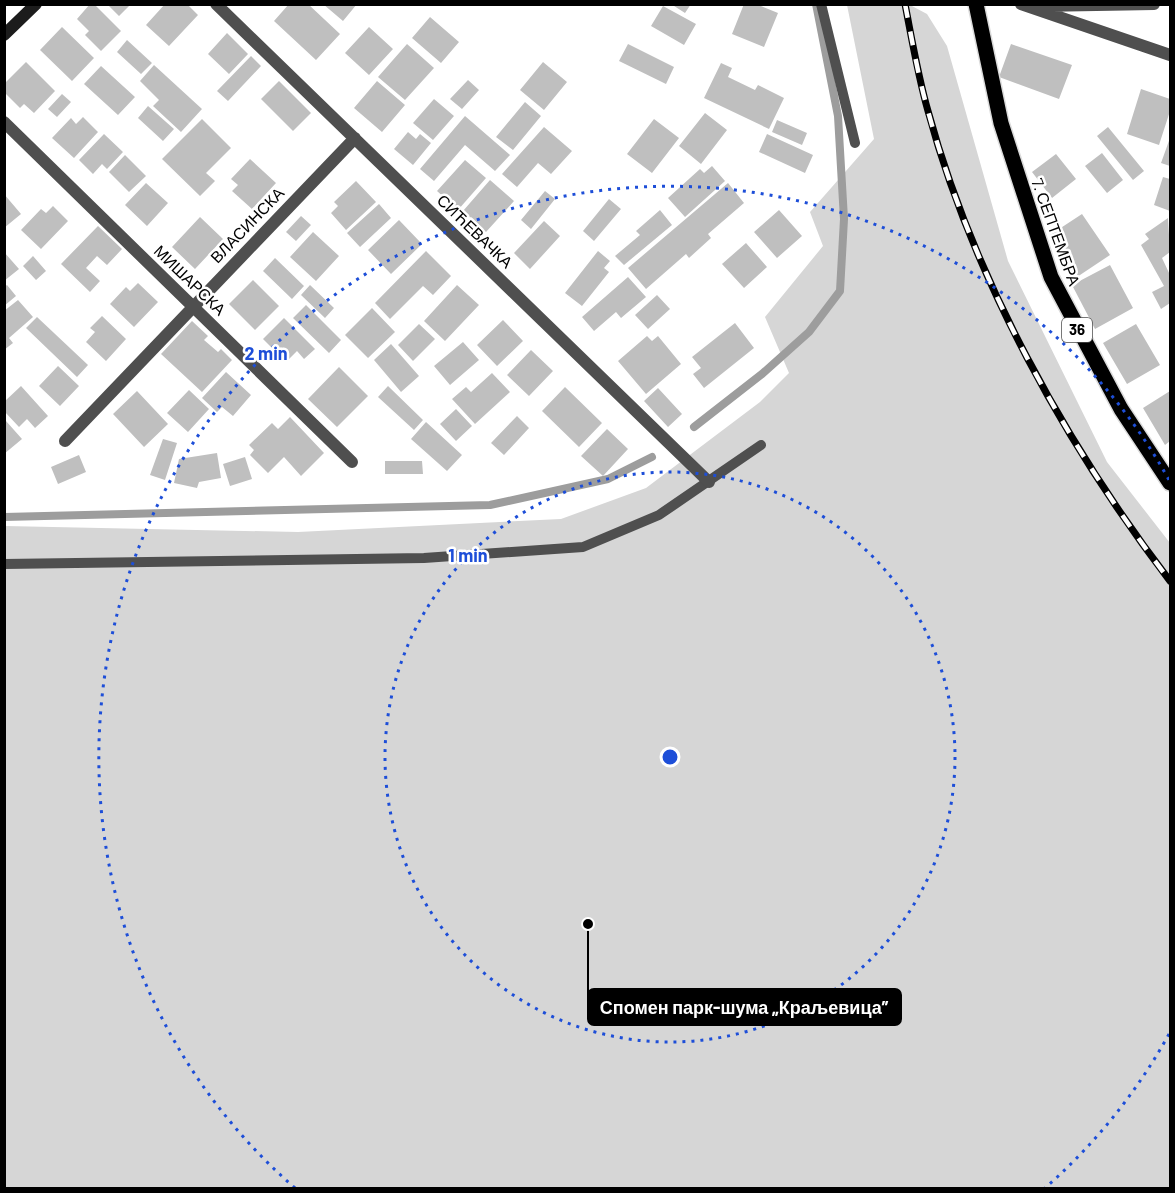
<svg xmlns="http://www.w3.org/2000/svg" width="1175" height="1193" font-family="Barlow,sans-serif">
  <style>
    .green { fill: #d6d6d6 }
    .lines { fill: none; stroke-linecap: round; stroke-linejoin: round }
    .stream { stroke: #9d9d9d; stroke-width: 8 }
    .building { fill: #bfbfbf }
    .primary-casing { stroke: #dbdbdb; stroke-width: 18 }
    .service { stroke: #4f4f4f; stroke-width: 10 }
    .minor { stroke: #4f4f4f; stroke-width: 12 }
    .tertiary { stroke: #4f4f4f; stroke-width: 12 }
    .secondary { stroke: #1c1c1c; stroke-width: 12 }
    .primary { stroke: #000; stroke-width: 15 }
    .rail-casing { stroke: #000; stroke-width: 7 }
    .rail { stroke: #fff; stroke-width: 4.5; stroke-dasharray: 14; stroke-linecap: butt }
    .ring { fill: none; stroke: #1d4ed8; stroke-width: 3; stroke-dasharray: 3 6 }
    .labels { text-anchor: middle; stroke-width: 5; stroke-linejoin: round; paint-order: stroke }
    .shield { fill: #fff; stroke: #4c4c4c; stroke-width: 1.5 }
    .shield-label { font-size: 15px; font-weight: bold; fill: #000 }
    .street-label { font-size: 16px; fill: #000; stroke: #fff }
    .centre { fill: #1d4ed8; stroke: #fff; stroke-width: 3 }
    .ring-label { font-size: 18px; text-anchor: middle; font-weight: bold; fill: #1d4ed8; stroke: #fff; stroke-width: 5; stroke-linejoin: round; paint-order: stroke }
    .leader { fill: none; stroke: #000; stroke-width: 2 }
    .callout-dot { fill: #000; stroke: #fff; stroke-width: 2 }
    .callout { fill: #000; stroke: #000; stroke-width: 2 }
    .callout-label { font-size: 18px; text-anchor: middle; font-weight: bold; fill: #fff }
  </style>
  <rect width="100%" height="100%" fill="#fff"/>
  <path class="green" d="M847 5H910L927 14 947 46 1008 261 1107 462 1170 543V1188H5V526L298 532 561 519 646 488 760 402 789 373 765 317 823 246 810 212 874 139Z"/>
  <g class="lines">
    <path class="stream" d="M694 427 762 374 809 332 840 291 844 219 838 116 816 4
      M4 517 490 505 608 479 652 457"/>
  </g>
  <path class="building" d="M90 4H94L121 31 101 51 85 35 89 31 77 19Z
    M107 4H131L119 16Z
    M165 4H187L198 15 169 46 146 25Z
    M289 4H308L340 34 316 60 274 21Z
    M323 4H357L343 21Z
    M671 4H691L685 13Z
    M744 4H756L778 13 764 47 732 34Z
    M663 6 696 24 684 45 651 26Z
    M430 17 459 42 441 63 412 38Z
    M62 27 94 58 72 81 40 50Z
    M369 27 393 49 369 75 345 53Z
    M227 33 248 54 229 74 208 54Z
    M127 40 152 63 141 74 117 52Z
    M407 44 434 68 405 100 378 77Z
    M628 44 674 67 666 84 619 61Z
    M1011 44 1072 65 1059 99 999 77Z
    M251 56 261 66 228 101 217 91Z
    M26 62 55 91 34 113 24 104 20 108 4 92V84Z
    M543 62 567 82 544 110 520 90Z
    M721 63 732 68 728 77 755 90 758 85 784 98 769 129 704 98Z
    M154 65 202 109 181 132 153 106 159 100 140 81Z
    M101 66 135 97 118 115 84 84Z
    M468 80 479 90 462 109 450 99Z
    M279 81 311 113 293 131 261 99Z
    M377 81 405 105 382 132 354 108Z
    M1141 89 1170 99V111L1159 145 1127 134Z
    M62 94 71 102 57 117 48 109Z
    M434 99 454 116 433 140 413 123Z
    M525 102 541 116 513 150 496 137Z
    M148 106 174 129 163 141 138 118Z
    M705 113 727 130 701 164 679 146Z
    M465 116 510 155 495 171 465 145 434 181 420 169Z
    M83 117 98 132 74 158 52 138 71 118 76 124Z
    M202 119 231 148 206 173 215 181 200 196 162 159Z
    M654 119 679 138 652 173 627 154Z
    M777 120 807 133 802 145 772 132Z
    M544 127 572 151 551 174 538 163 517 187 502 174Z
    M1108 127 1144 171 1133 180 1097 136Z
    M408 132 416 139 420 134 431 143 413 165 394 149Z
    M104 134 123 152 107 169 102 164 93 174 79 160Z
    M767 134 813 155 805 173 759 152Z
    M1170 138V166L1161 163Z
    M1102 153 1123 180 1107 193 1085 166Z
    M1056 154 1076 179 1052 198 1032 172Z
    M125 155 146 176 129 192 109 172Z
    M250 159 276 183 252 209 232 191 238 185 231 179Z
    M465 160 486 178 458 210 437 191Z
    M712 166 725 181 685 217 668 198 700 169 704 173Z
    M1163 177 1170 179V211L1154 205Z
    M490 180 514 201 486 232 463 211Z
    M356 181 376 202 346 230 331 213 338 206 334 202Z
    M146 183 168 203 147 226 125 205Z
    M728 183 744 203 708 234 711 238 689 258 686 254 646 289 628 268Z
    M545 191 555 199 531 229 521 220Z
    M4 194 21 214 4 228Z
    M609 199 621 209 594 241 583 231Z
    M379 204 391 218 360 247 347 233Z
    M53 206 68 221 41 249 21 230 41 209 46 213Z
    M660 210 672 225 624 265 615 256 640 235 636 231Z
    M779 210 802 236 777 258 754 232Z
    M1082 214 1110 255 1077 277 1050 235Z
    M301 216 311 225 296 241 286 232Z
    M200 217 223 239 195 269 172 247Z
    M1168 218 1170 252 1162 258 1170 275V303L1161 309 1152 292 1164 286 1141 245 1149 239 1145 234Z
    M399 220 422 244 391 274 368 250Z
    M544 221 560 236 530 269 514 253Z
    M98 226 122 249 107 265 97 256 86 268 100 281 90 292 61 264Z
    M313 232 339 256 316 281 290 257Z
    M746 243 767 267 744 288 722 264Z
    M426 251 451 276 433 295 423 286 390 319 375 303Z
    M598 251 610 261 604 268 609 272 582 306 565 293Z
    M4 252 19 269 4 281Z
    M33 256 46 271 36 280 23 266Z
    M275 258 304 286 292 299 263 271Z
    M1110 265 1133 308 1095 329 1072 285Z
    M628 277 646 297 621 318 616 312 594 331 582 317Z
    M253 280 279 306 255 330 229 304Z
    M138 283 158 302 134 327 110 304 126 287 130 291Z
    M7 285 16 296 4 306V287Z
    M310 285 334 308 325 318 301 295Z
    M457 285 479 305 445 341 424 321Z
    M657 295 670 309 648 329 635 315Z
    M18 300 33 317 9 338 13 343 4 350V311Z
    M306 305 341 340 329 353 293 318Z
    M372 308 395 332 368 358 345 335Z
    M102 316 126 339 106 361 86 342 95 332 90 328Z
    M37 317 88 365 77 377 26 328Z
    M284 318 315 349 304 359 297 351 286 362 263 339Z
    M503 320 523 341 497 366 477 345Z
    M192 321 208 336 204 340 218 352 221 349 232 360 202 392 161 354Z
    M735 323 754 348 704 388 693 374 701 368 692 357Z
    M419 324 435 339 413 361 398 345Z
    M1136 324 1160 365 1127 384 1103 343Z
    M647 336 652 341 658 336 681 364 646 394 618 361Z
    M463 342 479 360 450 385 434 366Z
    M391 344 419 376 401 392 374 360Z
    M531 350 553 371 529 396 507 375Z
    M58 366 79 386 60 406 39 386Z
    M339 367 368 396 337 427 308 399Z
    M226 372 251 395 233 416 222 407 217 412 202 398Z
    M492 373 510 392 475 424 452 399 466 387 471 392Z
    M21 386 48 416 35 428 27 419 19 427 4 411V402Z
    M388 386 423 420 414 430 378 397Z
    M565 387 602 423 579 447 542 411Z
    M658 388 682 414 668 427 644 401Z
    M189 390 209 409 188 432 167 413Z
    M137 391 168 424 144 447 113 414Z
    M1170 391V441L1165 445 1143 408Z
    M456 409 472 426 456 441 440 424Z
    M517 416 529 428 504 455 491 443Z
    M290 417 324 453 301 476 284 457 268 473 250 455 254 450 249 445 272 423 278 429Z
    M6 421 22 439 4 454V423Z
    M426 422 462 455 447 471 411 439Z
    M607 429 628 449 603 476 581 456Z
    M163 439 177 443 165 480 150 475Z
    M217 453 221 478 199 482 197 488 174 483 179 459Z
    M79 455 86 472 58 484 51 467Z
    M245 457 252 479 230 486 223 464Z
    M385 461H422L423 474H385Z"/>
  <g class="lines">
    <defs>
      <path id="primary" d="M976 4 1001 123 1051 277 1121 409 1170 483"/>
    </defs>
    <use href="#primary" class="primary-casing"/>
    <path class="service" d="M821 4 855 143
      M4 564 424 558 583 547 659 515 761 445"/>
    <path class="minor" d="M216 4 709 482
      M4 122 352 462
      M65 441 355 138"/>
    <path class="tertiary" d="M1021 4 1170 55
      M1038 6 1154 4"/>
    <path class="secondary" d="M4 35 36 4"/>
    <use href="#primary" class="primary"/>
    <defs>
      <path id="rail" d="M905 4C912 40 918 76 928 111 973 277 1066 445 1170 581"/>
    </defs>
    <use href="#rail" class="rail-casing"/>
    <use href="#rail" class="rail"/>
  </g>
  <g class="ring">
    <circle cx="670" cy="757" r="285"/>
    <path d="M1169 1034A571 571 0 0 1 1045 1188M295 1188A571 571 0 1 1 1169 480"/>
  </g>
  <g class="labels">
    <rect class="shield" x="1062" y="318" width="30" height="24" rx="4.5"/>
    <g class="shield-label">
      <text x="1077" y="335">36</text>
    </g>
    <g class="street-label">
      <text transform="translate(247 225) rotate(-46)" y="6">ВЛАСИНСКА</text>
      <text transform="translate(475 231) rotate(44)" y="6">СИЋЕВАЧКА</text>
      <text transform="translate(1056 232) rotate(70)" y="6">7. СЕПТЕМБРА</text>
      <text transform="translate(190 280) rotate(44)" y="6">МИШАРСКА</text>
    </g>
  </g>
  <circle cx="670" cy="757" r="9" class="centre"/>
  <g class="ring-label">
    <text x="266" y="360">2 min</text>
    <text x="468" y="562">1 min</text>
  </g>
  <path class="leader" d="M588 924L588 1007"/>
  <circle class="callout-dot" cx="588" cy="924" r="6"/>
  <rect class="callout" x="588" y="989" width="313" height="36" rx="6"/>
  <g class="callout-label">
    <text x="744" y="1014">Спомен парк-шума „Краљевица”</text>
  </g>
  <rect width="1175" height="1193" fill="none" stroke="#000000" stroke-width="12"/>
</svg>
